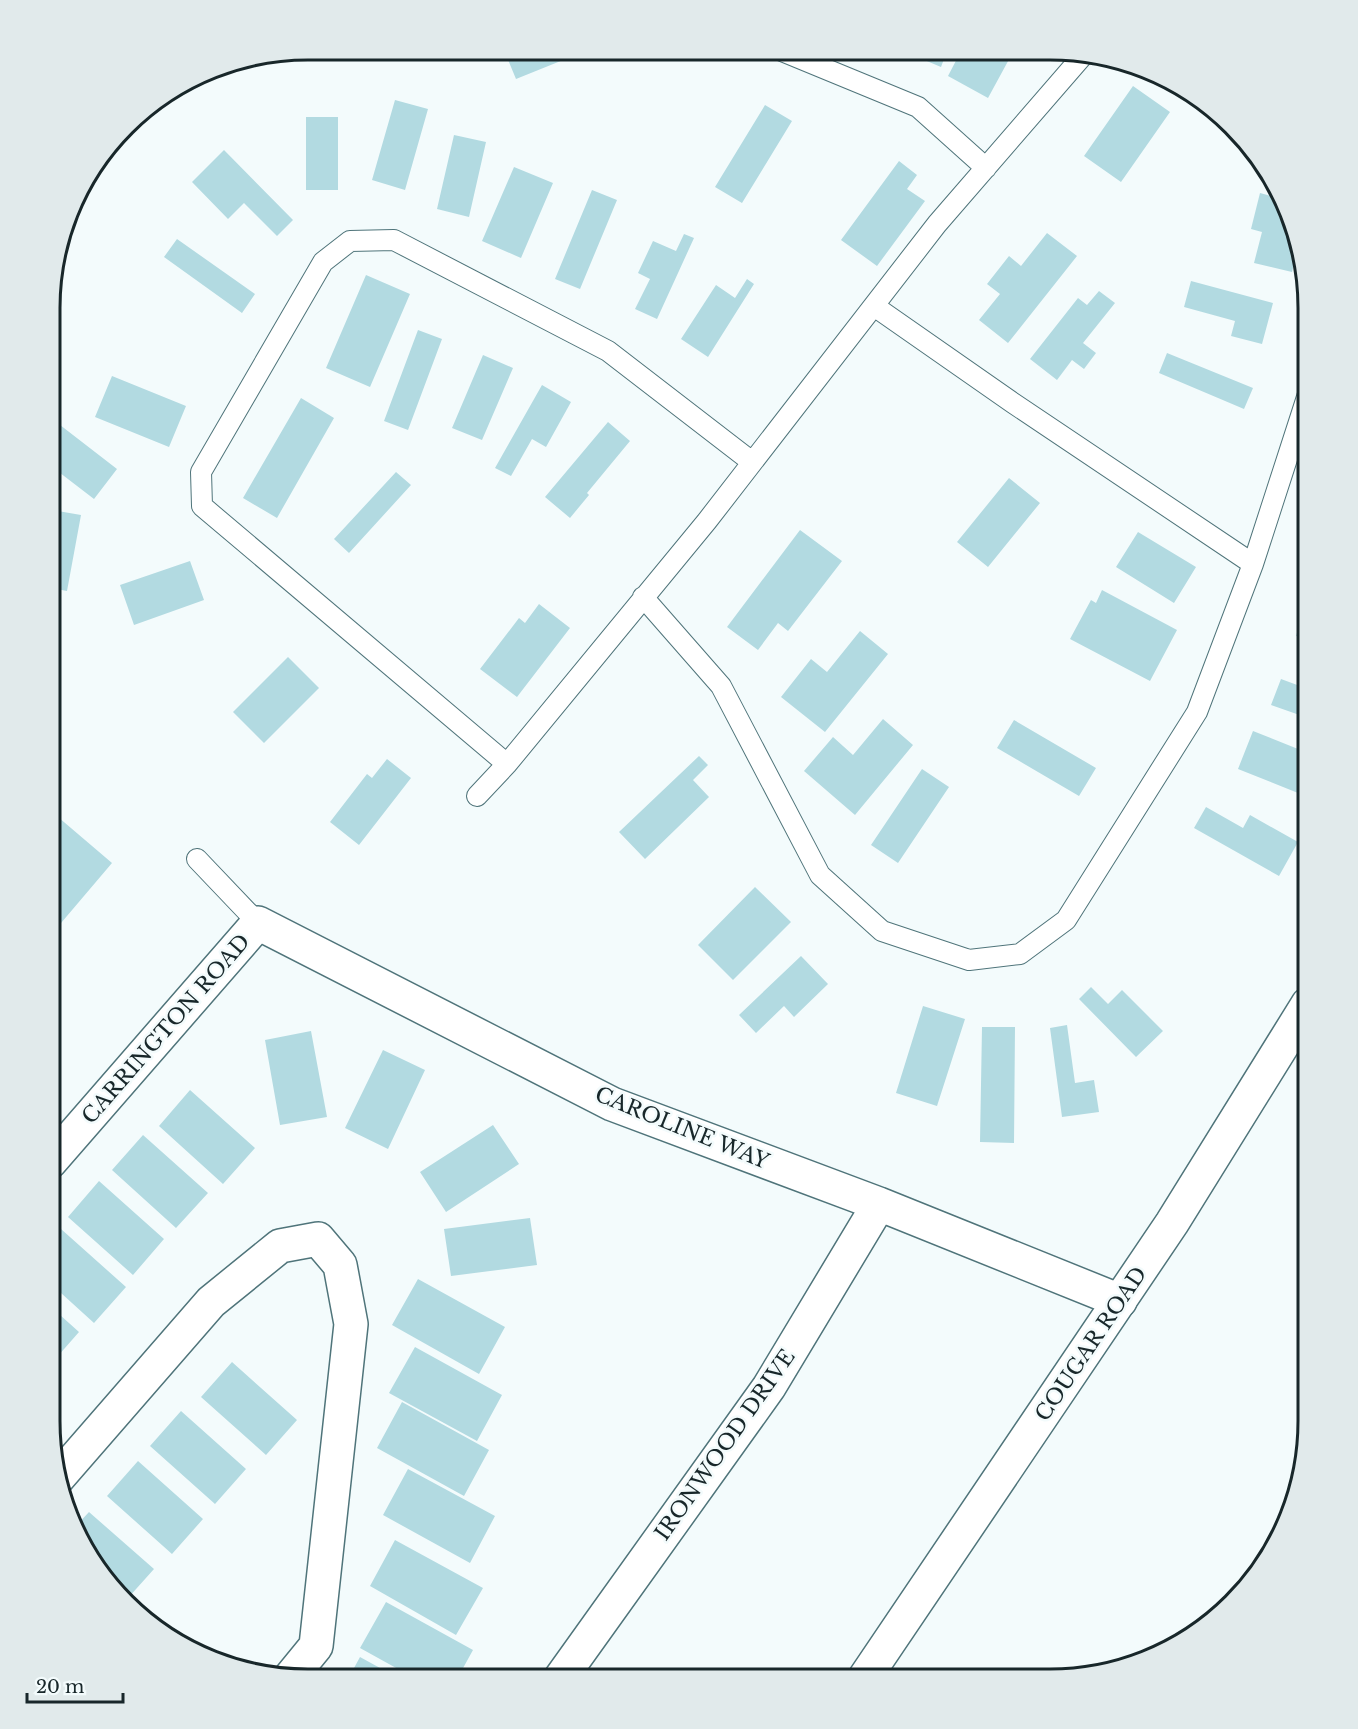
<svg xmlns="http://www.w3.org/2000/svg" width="1358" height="1729" font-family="'Libre Baskerville',serif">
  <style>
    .building { fill: #b2dae1 }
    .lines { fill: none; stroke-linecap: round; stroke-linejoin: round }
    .service-casing { stroke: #4f747a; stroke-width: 22 }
    .minor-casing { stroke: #4f747a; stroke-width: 36 }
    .tertiary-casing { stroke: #4f747a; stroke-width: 36 }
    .service { stroke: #fff; stroke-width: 20 }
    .minor { stroke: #fff; stroke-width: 33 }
    .tertiary { stroke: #fff; stroke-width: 33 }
    .labels { text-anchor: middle; stroke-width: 5; stroke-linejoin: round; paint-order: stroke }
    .street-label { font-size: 21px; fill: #18272a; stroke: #f3fbfc }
    .rim { fill: none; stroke: #18272a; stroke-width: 3 }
  </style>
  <rect width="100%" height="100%" fill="#f3fbfc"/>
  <path class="building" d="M504 50H588L516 79Z
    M903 51H947L941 67Z
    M961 51 1013 52 988 98 948 76Z
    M1133 86 1170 112 1121 182 1084 156Z
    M395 100 428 109 405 190 372 180Z
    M765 105 792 121 742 203 715 187Z
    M306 117H338V190H306Z
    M454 135 486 142 469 217 437 209Z
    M224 150 293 220 277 236 244 203 228 219 192 182Z
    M899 161 917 175 907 189 925 201 877 266 841 240Z
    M514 167 553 183 521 258 482 241Z
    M592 190 617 200 580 289 555 279Z
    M1260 193 1282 199 1300 240 1292 272 1254 263 1262 232 1251 229Z
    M1047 233 1077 256 1008 343 979 320 1000 294 987 284 1009 256 1021 266Z
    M684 234 694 238 657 319 635 309 650 279 638 273 653 241 676 251Z
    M177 239 255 294 242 313 164 257Z
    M366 275 410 294 370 387 326 368Z
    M747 279 754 284 708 357 681 339 716 285 735 298Z
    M1191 281 1273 303 1262 344 1231 336 1235 321 1184 307Z
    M1099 291 1115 303 1083 343 1096 353 1084 369 1072 360 1057 380 1030 359 1078 298 1087 305Z
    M418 330 442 339 408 430 384 421Z
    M1167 353 1253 388 1244 409 1159 373Z
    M483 355 513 368 482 440 452 428Z
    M112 376 186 406 169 447 95 417Z
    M542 385 571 402 546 447 532 439 511 476 495 468Z
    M301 398 334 418 277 518 243 498Z
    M51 418 117 469 94 499 51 466Z
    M608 422 630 441 587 493 589 495 570 518 545 497Z
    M396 472 411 485 349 553 334 539Z
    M1009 478 1040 503 988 567 957 542Z
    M52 510 81 515 67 591 51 588Z
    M800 530 842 561 788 631 778 623 758 650 727 627Z
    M1138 532 1196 567 1174 603 1116 567Z
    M190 561 204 600 134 625 120 585Z
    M1102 590 1177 630 1150 681 1070 639 1091 600 1096 603Z
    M539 604 570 628 517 697 480 669 519 618 525 623Z
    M1302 615 1308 617V639L1296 636Z
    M860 631 888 654 825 732 781 697 811 659 827 672Z
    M288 657 319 688 264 743 233 712Z
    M1281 679 1308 689V718L1271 705Z
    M883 719 913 745 855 815 804 771 833 737 853 755Z
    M1014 720 1096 768 1079 796 997 748Z
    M1253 731 1308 753V797L1238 769Z
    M699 756 708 765 693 780 709 797 645 859 619 832Z
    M387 759 411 778 359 845 330 822 367 774 372 778Z
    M922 769 949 787 898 863 871 845Z
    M1206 807 1243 828 1250 815 1298 842 1279 876 1194 828Z
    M51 811 112 863 50 936Z
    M755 887 791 922 733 980 698 945Z
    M801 956 828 984 794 1017 784 1006 756 1033 739 1015Z
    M1091 987 1108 1004 1122 990 1163 1031 1136 1057 1079 999Z
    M923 1006 965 1019 937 1106 896 1093Z
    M1067 1025 1075 1083 1094 1080 1099 1112 1062 1117 1050 1028Z
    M982 1027H1015L1014 1143 980 1142Z
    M311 1031 327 1117 280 1125 265 1040Z
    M383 1050 425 1070 388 1149 345 1128Z
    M190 1090 255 1148 223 1184 159 1126Z
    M493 1125 519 1164 446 1212 420 1172Z
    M143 1135 208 1193 176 1228 112 1170Z
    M99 1181 164 1239 133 1275 68 1217Z
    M530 1218 537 1265 451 1276 444 1229Z
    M61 1229 126 1287 94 1323 50 1283V1241Z
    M418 1279 505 1327 479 1374 392 1325Z
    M50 1306 79 1332 50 1365Z
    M415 1347 502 1395 477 1441 389 1393Z
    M232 1362 297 1420 266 1455 201 1397Z
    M402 1402 489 1450 464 1496 377 1448Z
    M181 1411 246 1469 215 1504 150 1446Z
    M138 1461 203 1519 172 1554 107 1496Z
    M408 1469 495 1516 470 1563 383 1515Z
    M89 1512 154 1569 128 1598 84 1550 75 1527Z
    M395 1540 483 1588 456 1635 370 1586Z
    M386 1602 473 1650 457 1679H416L360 1648Z
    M360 1657 400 1679H348Z"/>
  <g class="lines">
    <defs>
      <path id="service" d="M782 51 918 107 986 168
        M874 306 1013 403 1253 564
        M643 597 721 686 820 875 882 931 969 960 1020 954 1066 920 1197 712 1253 564 1308 394
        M507 764 202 506 201 472 323 262 350 241 394 240 608 351 752 462
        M477 796 507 764 707 521 937 224 1086 52
        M197 859 258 923"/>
      <path id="minor" d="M50 1162 258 923 612 1104 879 1204 1120 1301
        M57 1479 211 1302 280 1246 318 1239 340 1265 351 1324 316 1646 289 1679
        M560 1679 769 1387 879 1204"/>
      <path id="tertiary" d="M864 1679 1172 1223 1308 1004"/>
    </defs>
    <use href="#service" class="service-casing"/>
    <use href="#minor" class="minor-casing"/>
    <use href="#tertiary" class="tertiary-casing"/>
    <use href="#service" class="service"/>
    <use href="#minor" class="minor"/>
    <use href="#tertiary" class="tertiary"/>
  </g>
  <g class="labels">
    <g class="street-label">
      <text transform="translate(166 1029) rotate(-49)" y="7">CARRINGTON ROAD</text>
      <text transform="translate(682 1128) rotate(22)" y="7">CAROLINE WAY</text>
      <text transform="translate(1091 1344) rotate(-56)" y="7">COUGAR ROAD</text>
      <text transform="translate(725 1445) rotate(-55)" y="7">IRONWOOD DRIVE</text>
    </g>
  </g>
  <path d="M0 0H1358V1729H0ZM308 60H1050A248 248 0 0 1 1298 308V1421A248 248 0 0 1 1050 1669H308A248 248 0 0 1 60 1421V308A248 248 0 0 1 308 60Z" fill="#e1eaeb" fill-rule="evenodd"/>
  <path class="rim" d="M308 60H1050A248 248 0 0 1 1298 308V1421A248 248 0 0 1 1050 1669H308A248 248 0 0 1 60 1421V308A248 248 0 0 1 308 60Z"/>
  <path d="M27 1693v9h96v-9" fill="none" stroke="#18272a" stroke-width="3"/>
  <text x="36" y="1693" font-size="18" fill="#18272a" stroke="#f3fbfc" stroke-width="4.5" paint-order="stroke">20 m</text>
</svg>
